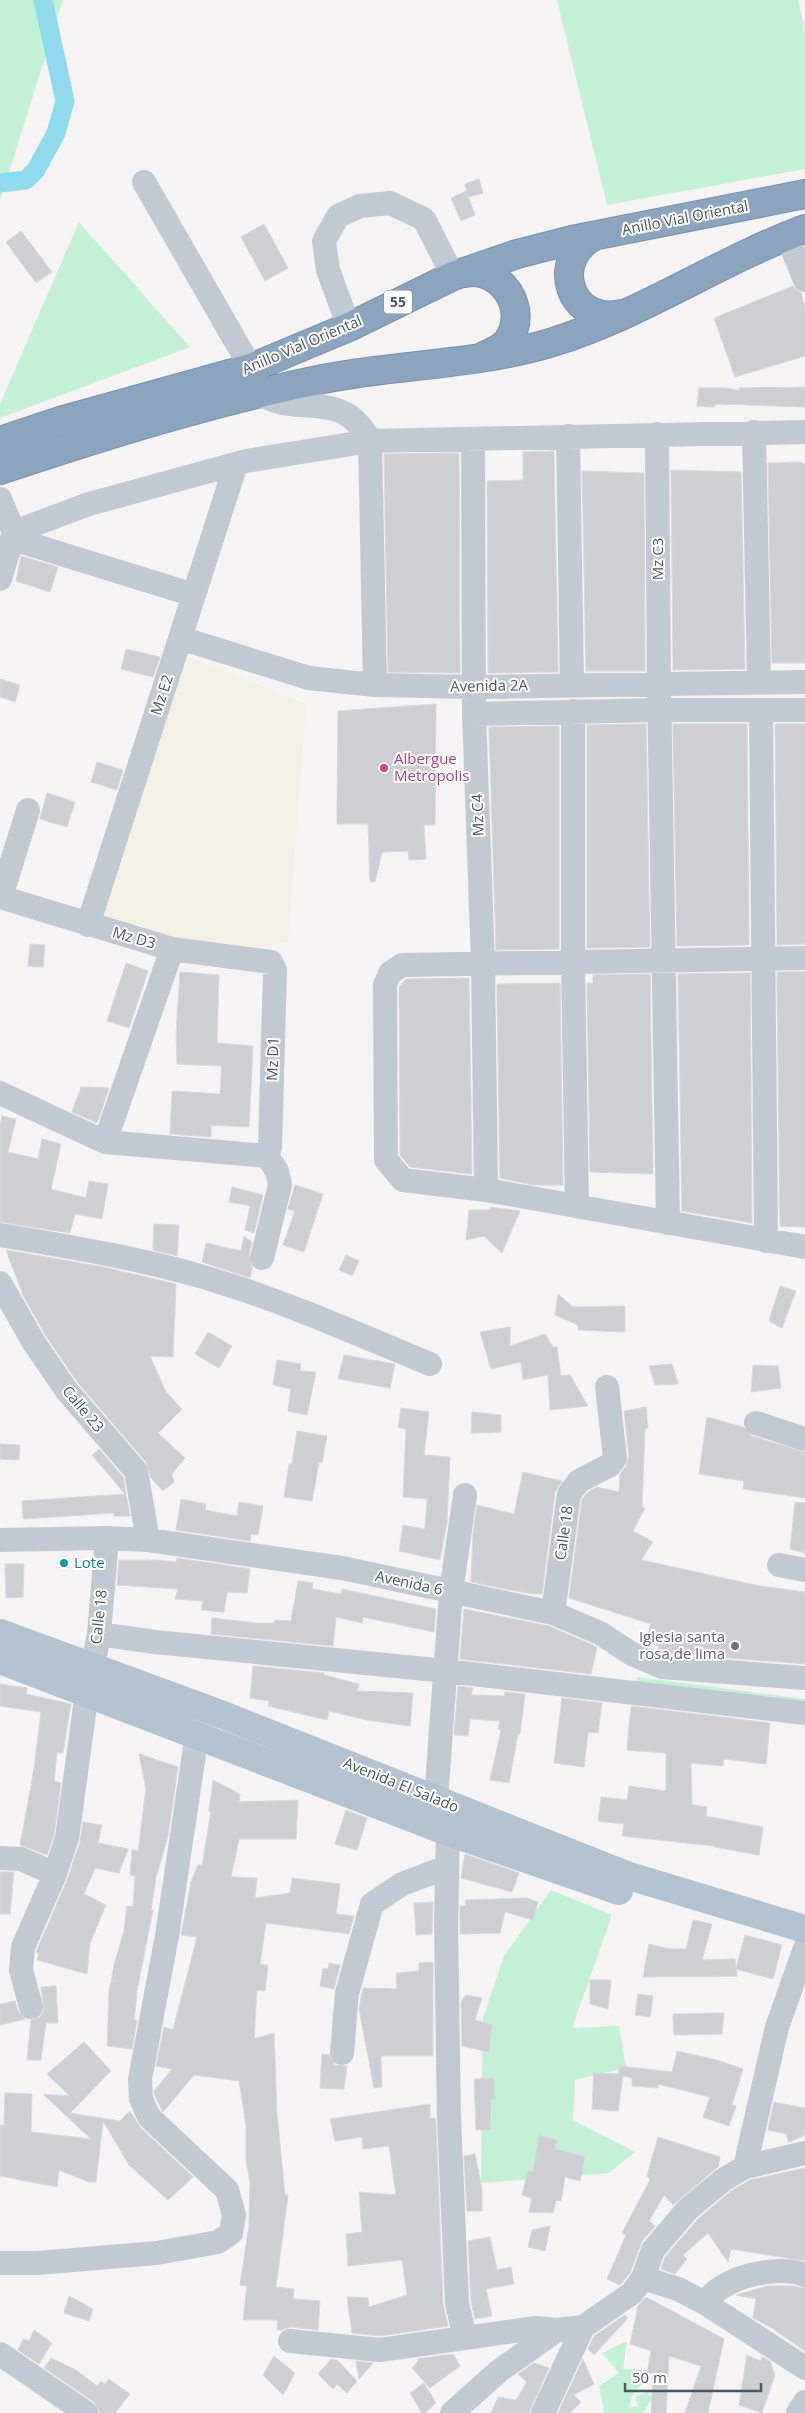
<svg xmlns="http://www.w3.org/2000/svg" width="805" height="2413" font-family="'Open Sans',sans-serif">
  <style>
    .green { fill: #c3f1d5 }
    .sand { fill: #f5f0e5 }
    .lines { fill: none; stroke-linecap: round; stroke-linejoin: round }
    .canal { stroke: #90daee; stroke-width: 19 }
    .building { fill: #cdcfd5; stroke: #d7d9de }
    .highway-casing { stroke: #7690ad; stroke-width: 30 }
    .minor { stroke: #c1cad2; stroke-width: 24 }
    .major { stroke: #b3c2d1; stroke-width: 28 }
    .highway { stroke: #8ba5c1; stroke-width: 28 }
    .hotel-dot { fill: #d1479c; stroke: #fff; stroke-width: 2 }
    .culture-dot { fill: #0f9aa8; stroke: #fff; stroke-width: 2 }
    .worship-dot { fill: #6b7280; stroke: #fff; stroke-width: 2 }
    .labels { text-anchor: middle; stroke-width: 4; stroke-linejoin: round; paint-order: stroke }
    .shield { fill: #fff; stroke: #808990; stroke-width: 1 }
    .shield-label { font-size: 14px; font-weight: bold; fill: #4a5661 }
    .street-label { font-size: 15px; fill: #4a5661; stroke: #fff }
    .hotel-label { font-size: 15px; fill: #b23c85; stroke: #fff; text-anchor: start }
    .culture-label { font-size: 15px; fill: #0d838f; stroke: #fff; text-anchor: start }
    .worship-label { font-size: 15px; fill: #5b616d; stroke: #fff; text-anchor: end }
  </style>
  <rect width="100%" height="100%" fill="#f5f3f3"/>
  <path class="green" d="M0 0H63L0 201Z
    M557 0H798L805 32V169L607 205Z
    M79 222 190 347 0 418V404Z
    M637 1677 805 1699V1711L636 1688Z
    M551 1890 612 1915 572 2028 619 2026 626 2068 575 2080 573 2120 635 2152 609 2173 481 2183 483 2018 504 1956Z
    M627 2341 623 2369 645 2370 643 2373 653 2378C639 2384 631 2392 629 2408L638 2406 635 2397 647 2392 652 2398 643 2413H603L604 2410 599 2386 619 2373 602 2353Z"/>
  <path class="sand" d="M187 656 306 704 288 942 251 948 167 941 103 920Z"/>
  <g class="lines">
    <path class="canal" d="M0 183 26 180 36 170 56 133 65 101 43 0"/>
  </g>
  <path class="building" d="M479 179 483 193 468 197 465 184Z
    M466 191 475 215 461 221 451 198Z
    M264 224 288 268 265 281 241 237Z
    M21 231 52 272 36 283 6 242Z
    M793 286 801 293 805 307V356L735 377 714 318Z
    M805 387V407L716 404 714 407 697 406 699 388H726L740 391 739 388Z
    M554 451 558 672 488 673 487 481 523 480V452Z
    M459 453 460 673 388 672 384 454Z
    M799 462 805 464V663H772L768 463Z
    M671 470 741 472 745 669 673 670Z
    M582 471 644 473 645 671H586Z
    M21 556 58 567 50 592 16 581Z
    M126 649 160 657 153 677 121 669Z
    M0 679 20 685 15 702 0 697Z
    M436 704 435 825H424L426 859 409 860 408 851 382 852 375 882H370L368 824H337L338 711Z
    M646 724 650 947 587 948V725Z
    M673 724H747L749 945 677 946Z
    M775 724H805V944L777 945Z
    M559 726V949L496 950 489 727Z
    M97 762 123 770 117 790 91 782Z
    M47 793 75 802 67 827 40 819Z
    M30 944 45 945 43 967 28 966Z
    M126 963 148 971 129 1028 107 1021Z
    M180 972 219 975 217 1043 253 1046 249 1127 211 1125V1137L170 1134 172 1091 220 1094 222 1066 177 1064 176 1035Z
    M777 972H805V1227L780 1226Z
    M750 973 752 1223 682 1211 678 974Z
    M650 974 653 1174 590 1172 587 983H593V975Z
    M469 978 472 1174 410 1167 400 1155 399 987 406 979Z
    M560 983 563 1185H533L500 1178 497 984Z
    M81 1087 109 1088 97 1123 72 1112Z
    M2 1116 16 1119 8 1152 38 1159 42 1139 61 1144 51 1189 86 1198 89 1181 108 1184 102 1219 75 1214 70 1233 0 1222V1125Z
    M295 1185 323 1194 304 1252 283 1245 295 1211 288 1209Z
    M232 1187 263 1195 254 1233 245 1230 250 1206 229 1202Z
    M490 1207 520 1211 502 1253 484 1236 466 1240 469 1210H490Z
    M154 1224 179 1225 177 1256 153 1250Z
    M244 1236 252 1242 249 1255 252 1268 250 1278 202 1262 206 1243 241 1251Z
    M6 1250 103 1267 176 1284 173 1357 150 1356 166 1392 182 1409 158 1433 185 1458 172 1474 174 1482 163 1491 151 1478 146 1462 78 1383 46 1336 23 1295Z
    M346 1255 359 1261 352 1276 339 1270Z
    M780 1286 796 1291 782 1328 769 1321Z
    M558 1294 573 1307 625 1306V1332L578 1330V1325L555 1315Z
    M510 1327V1346L545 1334 553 1347H557L561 1376 570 1375 588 1406 550 1410 548 1375 523 1380 521 1362 491 1369 480 1332Z
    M208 1332 232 1346 219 1368 195 1354Z
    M344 1355 395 1364 390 1388 338 1379Z
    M277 1360 301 1364 300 1371 316 1372 307 1415 288 1411 291 1389 273 1385Z
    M672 1364 678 1384 655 1385 649 1366Z
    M753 1365 778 1366 781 1388 751 1392Z
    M646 1407 648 1428 645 1429 642 1507 645 1508 633 1531 653 1542 641 1560 760 1586 805 1592V1664L665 1653 658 1650 659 1646 646 1642 651 1624 569 1598 582 1499 588 1492 597 1487 619 1492 620 1474 626 1466 629 1456 624 1411Z
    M401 1408 429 1412 424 1455 450 1457 447 1522 440 1560 399 1551 403 1525 425 1529 427 1499 403 1497 406 1429 398 1427Z
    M472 1412 501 1415V1432L471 1433Z
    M707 1417 743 1427 752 1436 805 1452V1498L743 1489 744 1481 699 1474Z
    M297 1431 327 1436 322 1463 319 1462 312 1501 284 1497 289 1464H292Z
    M0 1444 20 1445 19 1460 0 1459Z
    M99 1449 123 1477 130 1516H114V1513L23 1519 22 1501 125 1494 92 1455Z
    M523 1472 562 1481 555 1492 542 1594 526 1593 471 1582 473 1536 477 1505 514 1514Z
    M181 1499 206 1504 205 1510 237 1516 239 1502 263 1506 258 1535 251 1534 250 1541 176 1530Z
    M795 1502 805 1503V1553L790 1549Z
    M177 1558 250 1569 247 1593 227 1592 224 1612 201 1610 203 1601 175 1599 178 1589 117 1585 119 1560H157L176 1562Z
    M5 1564H24L23 1597 6 1598Z
    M298 1581 313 1583 312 1589 341 1594 342 1589 436 1609 434 1632 363 1617 362 1623 336 1617 333 1646 211 1634 212 1618 257 1623H275V1620L291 1621Z
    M464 1609 549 1626 593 1645 597 1648 591 1674 460 1659Z
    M253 1666 324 1673V1675L359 1684 357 1691 413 1693 410 1726 367 1720 329 1711 327 1720 268 1706 269 1701 250 1698Z
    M0 1684 27 1688 26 1694 71 1704 63 1753H57L54 1781 61 1783 54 1835 47 1855 20 1845 34 1769 41 1712 0 1706Z
    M458 1686 473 1688 471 1695 504 1696 505 1692 525 1694 520 1734H518L509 1783 490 1780 501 1730 498 1729 500 1721 470 1719 468 1736 454 1735Z
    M562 1698 602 1703 598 1733 588 1732 584 1767 554 1763Z
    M631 1706 770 1723 766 1764 724 1759 723 1766 691 1763 692 1805 707 1807 706 1816 763 1827 759 1855 714 1847V1846L622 1836 624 1824 598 1821 601 1797 627 1800 629 1786 666 1791V1753L627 1750Z
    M139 1754 178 1767 168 1836 156 1877 151 1910H153L136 1996 137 1995 134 2020H137L132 2049 107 2046 109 1992 111 1981H114L111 1980 114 1965 124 1931 127 1906 133 1907 135 1876 130 1875 132 1850 138 1851 146 1789Z
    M213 1780 240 1794 239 1802 298 1800 296 1839H239L231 1877 257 1878 255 1898 290 1893 292 1878 340 1884 336 1914 354 1916 349 1934 266 1923 260 1964 268 1965 265 1991 257 1990 254 2039 274 2033 277 2115 285 2195H288L276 2287 294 2289 293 2299 320 2301 318 2330 291 2327 282 2330H277L278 2320H243L247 2286 240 2285 249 2226 250 2182 246 2160V2125L239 2081 194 2075 163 2112 155 2096 154 2091 172 2069 156 2066 164 2027 173 2030 197 1937 181 1935 191 1882 198 1865H202L211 1812 209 1811Z
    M346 1810 367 1818 357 1850 335 1844Z
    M83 1822 102 1825 98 1843 128 1849 119 1873 95 1868 84 1894 106 1905 90 1943 87 1974 37 1960 39 1954 36 1952 68 1878 80 1842Z
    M465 1854 519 1873 512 1892 461 1878Z
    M0 1872H14L10 1914H0Z
    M527 1898 538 1902 533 1920 505 1912 500 1933 460 1934V1906H465L466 1900Z
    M433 1902 432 1934 416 1935 414 1903Z
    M693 1920 712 1924 702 1960 735 1959 737 1976 643 1977 649 1944 669 1949H686Z
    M745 1935 782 1945 773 1979 736 1969Z
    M433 1962V2056H381L382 2087 374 2088 359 2009 363 1988 397 1989 396 1973 419 1971V1963Z
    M329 1963 340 1965 334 1989 320 1986 323 1968 328 1969Z
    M590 1980H611L608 2009 590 2004Z
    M56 1986 58 2023H46L41 2060H27L31 2020 40 2017 44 2010 41 1987Z
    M638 1994 653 1996 650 2017 635 2015Z
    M466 1995 482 1998 475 2020 492 2025 489 2052 462 2046 461 2002Z
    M15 2001 18 2011 25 2019 0 2025V2004Z
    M724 2013 722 2034 674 2035 673 2014Z
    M84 2042 111 2071 70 2113 120 2121 130 2111 140 2127 193 2177 168 2200 129 2165 103 2121 96 2182H89L59 2170 57 2187 0 2176V2125L4 2126 5 2093 32 2094 31 2132 91 2139 43 2094 70 2096 47 2074Z
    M677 2051 717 2060 743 2069 732 2105 736 2106 729 2126 703 2117 710 2097 658 2084V2088L632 2086V2078L623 2076 618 2111 592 2109 594 2073 618 2074 620 2066 672 2072Z
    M322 2054 329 2055 335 2065 347 2066 344 2089 320 2088Z
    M494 2078 495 2099H491L490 2130H476L474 2079Z
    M774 2102 805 2108V2135L789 2142 786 2134 768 2130Z
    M430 2104V2118H435L436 2125 443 2304 448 2326 380 2336 352 2333 347 2297 368 2298 369 2307 407 2295 402 2260 348 2266 346 2234 362 2232 359 2192 396 2195 389 2146 363 2149 362 2137 335 2141 330 2119Z
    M539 2135 557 2140 555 2149 585 2156 580 2181 565 2177 561 2201 556 2200 553 2213 529 2212 532 2198 522 2195 528 2171H533Z
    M658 2137 720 2157 718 2167 673 2205 664 2195 649 2221 655 2226 642 2241 630 2273 620 2285 607 2279 626 2235 622 2233 650 2180 647 2176Z
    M475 2154 482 2189V2211H467L464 2156Z
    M805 2168V2261L731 2249 728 2262 708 2233 683 2255 687 2259 675 2274 661 2269 665 2257 698 2219 731 2191 750 2180Z
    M550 2226 545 2251 528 2247 532 2230Z
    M490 2237 497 2270 511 2267 514 2284 486 2289 492 2316 475 2319 471 2301 468 2241Z
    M767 2286H791L805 2288V2351L772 2328 753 2318 756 2299 736 2295Z
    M69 2296 93 2309 89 2321 64 2313Z
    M646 2297 724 2339 708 2413H685L701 2366 669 2356 666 2413H651L653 2374 647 2373 651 2351 630 2344 638 2306Z
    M625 2315 628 2318 594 2355 588 2349 594 2336Z
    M34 2330 52 2343 39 2364 18 2350 23 2339 29 2341Z
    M453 2354 460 2366 430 2388 412 2368 418 2361 417 2359Z
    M747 2355 761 2361 762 2357 770 2361 775 2375 762 2413 739 2405Z
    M274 2356 295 2373 283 2395 263 2375Z
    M51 2358 76 2370 97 2386 101 2381 105 2384 109 2379 130 2394 115 2413H100L94 2402 44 2368Z
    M331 2359 337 2360 357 2381 347 2393 337 2384 333 2389 318 2374Z
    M583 2359 594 2384 574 2395 581 2402 570 2413H558Z
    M356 2361 373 2363 359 2379Z
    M534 2363 549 2368 529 2413H491L498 2397 516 2400 527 2382 518 2374Z
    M424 2383 436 2403 425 2413H422L410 2393Z"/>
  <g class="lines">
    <defs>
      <path id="highway" d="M596 235C548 258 569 326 621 314
        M464 273C501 265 531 310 507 342 501 349 492 352 484 356
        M0 441 60 421 251 368 349 327 453 276 517 254 572 240 805 194
        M0 470C106 435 214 401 323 379 399 364 479 365 553 342 641 315 719 261 805 229"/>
    </defs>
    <use href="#highway" class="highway-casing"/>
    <path class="minor" d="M144 182 251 368
      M787 236 805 280
      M349 327 328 270 324 241 338 216 360 206 390 203 424 219 453 276
      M259 393C297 420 340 385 370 441L375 685
      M754 432 759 681
      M657 434 659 683 668 1223
      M568 436 572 684
      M473 439 474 714 483 963 486 1190
      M0 499 14 532 0 579
      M14 532 89 504 246 461 370 441 805 432
      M13 539 194 595
      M180 638 309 678 375 685 474 687 805 682
      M761 710 766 1241
      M573 711V963L577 1206
      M474 714 659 710H805
      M0 897 172 949 271 962 275 970 270 1147 267 1156
      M1 897 28 810
      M88 925 236 464
      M805 958 402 965 390 973 385 985 386 1160 403 1180 486 1190 805 1247
      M0 1093 105 1142 267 1156
      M105 1142 172 949
      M0 1235C73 1247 156 1261 226 1284 295 1306 362 1336 430 1364
      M262 1258 280 1185 277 1171 267 1156
      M0 1283 34 1343 67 1391 136 1471 148 1540
      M756 1423 805 1439
      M0 1540 107 1538 148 1540 342 1568 553 1613 600 1633 632 1654 662 1667 805 1678
      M779 1565 805 1570
      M553 1613 569 1494 579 1481 610 1465 615 1458 607 1387
      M99 1634 155 1642 446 1671 805 1713
      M93 1666 99 1634 107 1538
      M436 1799 451 1592 465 1495
      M448 1832 446 1925 449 2118 457 2303 465 2338
      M0 1858 21 1859 55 1874
      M31 2007 21 1970 23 1947 55 1874 67 1838 87 1692
      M342 2053 347 1993 372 1904 402 1884 447 1867
      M745 2167 777 2027 805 1948
      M0 2263H38L157 2253 218 2242 231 2233 234 2215 227 2190 149 2117 141 2099 140 2079 167 1936 197 1734
      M643 2278 678 2289 705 2303 805 2368
      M705 2303C721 2277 777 2264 805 2275
      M290 2341 380 2350 536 2328 557 2330 583 2327
      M0 2354 86 2413
      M452 2413 499 2371 557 2330
      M543 2413 583 2327 632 2293 643 2278 653 2250 688 2209 723 2180 745 2167 805 2153
      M798 2413 805 2402"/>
    <path class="major" d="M0 1633 223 1715 629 1876 805 1929
      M0 1660 448 1832 619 1891"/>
    <use href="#highway" class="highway"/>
  </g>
  <circle class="hotel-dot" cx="384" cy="768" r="5"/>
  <circle class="culture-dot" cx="64" cy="1563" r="5"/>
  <circle class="worship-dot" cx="735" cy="1646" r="5"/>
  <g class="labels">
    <rect class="shield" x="384" y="290.5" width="28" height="23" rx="4"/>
    <g class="shield-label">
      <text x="398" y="307">55</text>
    </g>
    <g class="street-label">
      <text transform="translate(685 218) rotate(-11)" y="5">Anillo Vial Oriental</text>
      <text transform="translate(302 345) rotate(-23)" y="5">Anillo Vial Oriental</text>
      <text transform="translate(658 559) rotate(-90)" y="5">Mz C3</text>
      <text transform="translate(489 686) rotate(-1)" y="5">Avenida 2A</text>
      <text transform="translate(162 695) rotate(-72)" y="5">Mz E2</text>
      <text transform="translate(478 815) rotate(-92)" y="5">Mz C4</text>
      <text transform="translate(134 938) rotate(16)" y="5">Mz D3</text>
      <text transform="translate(273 1059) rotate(-88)" y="5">Mz D1</text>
      <text transform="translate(83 1409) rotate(50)" y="5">Calle 23</text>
      <text transform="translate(564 1533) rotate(-82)" y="5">Calle 18</text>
      <text transform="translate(409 1583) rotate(12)" y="5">Avenida 6</text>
      <text transform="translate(99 1617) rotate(-84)" y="5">Calle 18</text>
      <text transform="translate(401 1785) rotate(22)" y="5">Avenida El Salado</text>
    </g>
    <g class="hotel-label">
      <text x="394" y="764">Albergue<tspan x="394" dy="17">Metropolis</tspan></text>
    </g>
    <g class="culture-label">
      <text x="74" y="1568">Lote</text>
    </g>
    <g class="worship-label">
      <text x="725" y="1642">Iglesia santa<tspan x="725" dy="17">rosa,de lima</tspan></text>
    </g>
  </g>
  <path d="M625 2383v8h136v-8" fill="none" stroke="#4a5661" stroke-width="2.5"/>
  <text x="632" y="2383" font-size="15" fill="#4a5661" stroke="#ffffff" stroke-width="4" paint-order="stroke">50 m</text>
</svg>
